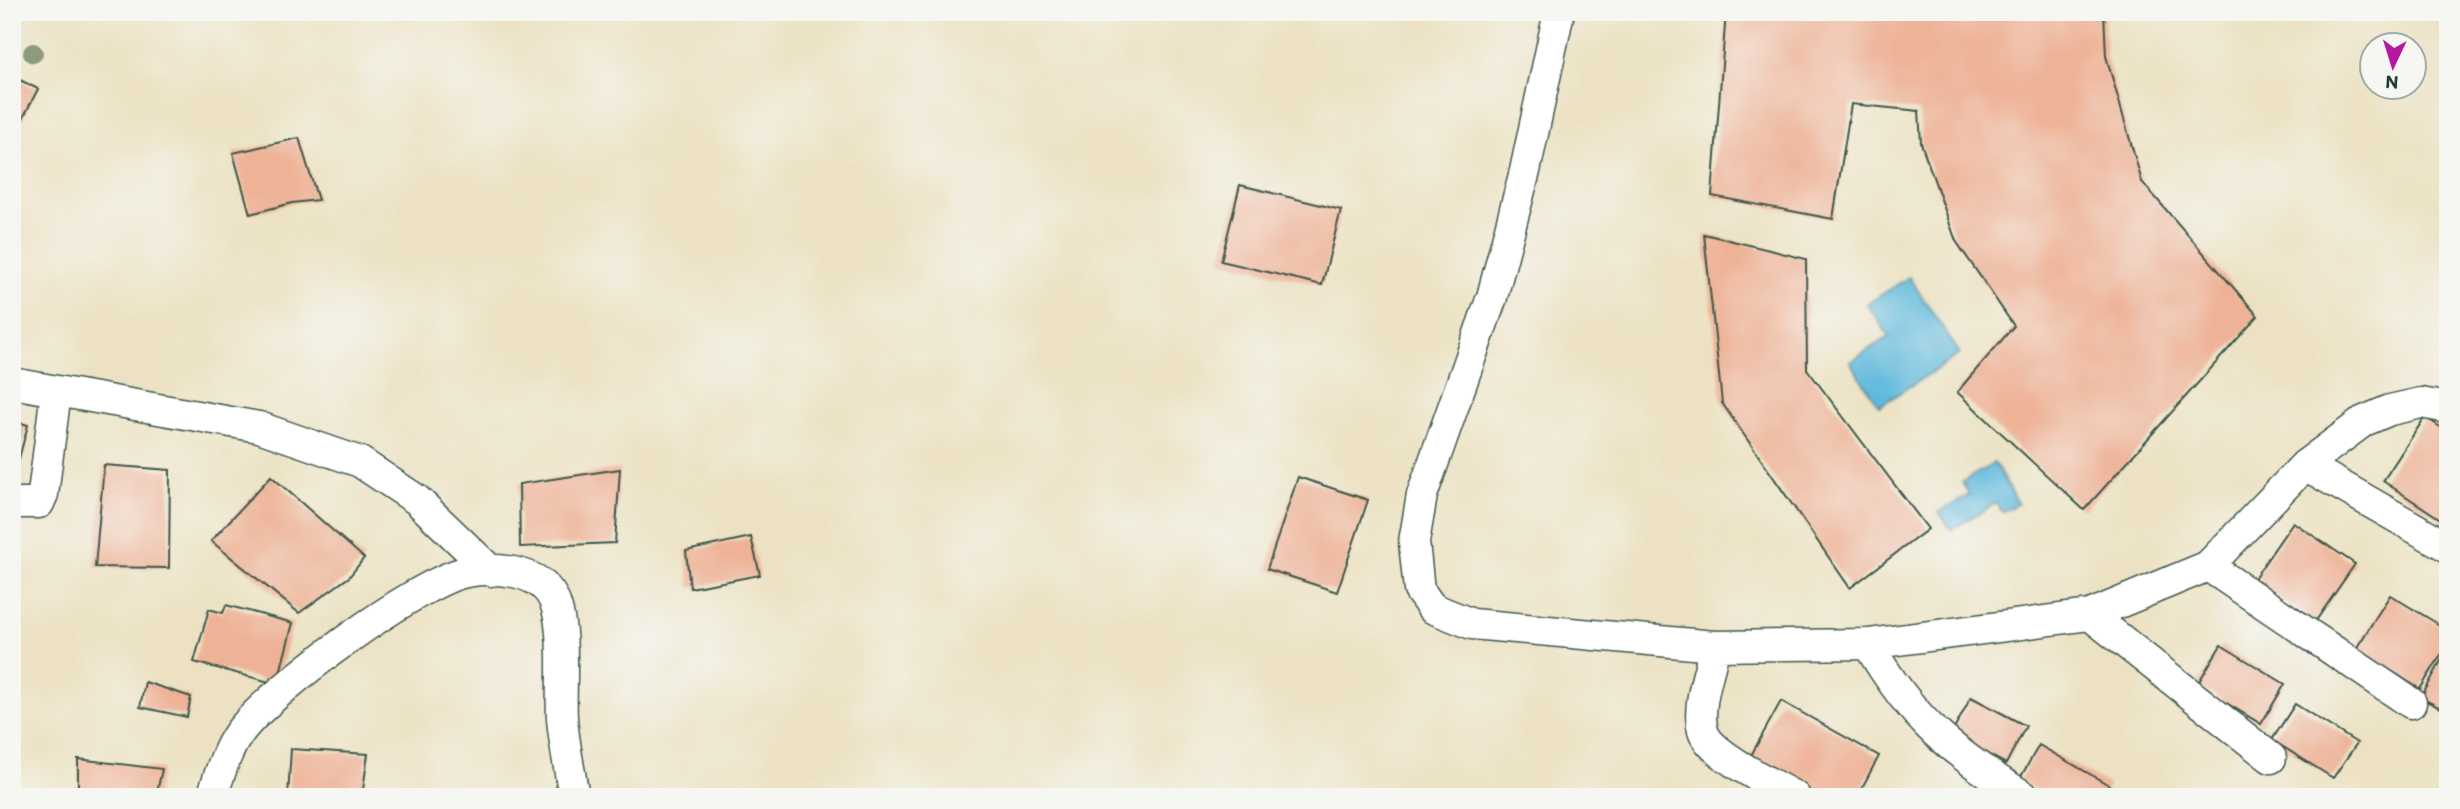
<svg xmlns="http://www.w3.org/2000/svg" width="2460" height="809" font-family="Itim,sans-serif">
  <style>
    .water { fill: #60b9dd; stroke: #407b88; stroke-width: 2 }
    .building { fill: #eeb397 }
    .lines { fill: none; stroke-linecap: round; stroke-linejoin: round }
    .street-casing { stroke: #3e5649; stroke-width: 33 }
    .street { stroke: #fff; stroke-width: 30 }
    .tree { fill: #8c9a7d }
  </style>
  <rect width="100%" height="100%" fill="#f6f6f2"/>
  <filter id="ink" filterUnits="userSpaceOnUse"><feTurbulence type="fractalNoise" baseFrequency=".0143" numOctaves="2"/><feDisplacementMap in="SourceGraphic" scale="14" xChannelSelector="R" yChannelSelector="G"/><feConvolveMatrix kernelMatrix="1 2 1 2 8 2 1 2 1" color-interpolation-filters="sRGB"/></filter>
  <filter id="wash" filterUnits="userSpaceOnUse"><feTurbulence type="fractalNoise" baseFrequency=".00686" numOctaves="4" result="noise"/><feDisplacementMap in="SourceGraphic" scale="28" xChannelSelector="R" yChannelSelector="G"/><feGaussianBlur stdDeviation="1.57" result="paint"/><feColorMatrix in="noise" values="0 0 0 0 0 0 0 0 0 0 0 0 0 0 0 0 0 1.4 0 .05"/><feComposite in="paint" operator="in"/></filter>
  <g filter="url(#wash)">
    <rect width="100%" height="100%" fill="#ece2c3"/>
    <path class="water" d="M1909 277 1960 354 1879 406 1850 362 1889 336 1867 304Z
      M1994 463 2018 503 2002 512 1996 503 1951 530 1939 512 1969 495 1962 482Z"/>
    <g id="blocks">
      <path class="building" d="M1726 12H2104L2106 56 2142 182 2258 316 2084 510 1957 392 2014 326 1956 241 1921 143 1919 111 1851 104 1833 219 1712 196Z
        M12 76 38 89 22 120 12 116Z
        M299 138 318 200 292 203 250 214 233 153Z
        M1240 185 1341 210 1322 285 1221 261Z
        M1704 234 1806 259 1807 369 1928 529 1850 588 1722 403Z
        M2425 417 2448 432V524L2383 481Z
        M12 421 28 425 13 481H12Z
        M104 465 170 470 169 568 95 567Z
        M620 469 615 543 520 547 519 484Z
        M271 476 364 558 349 577 299 613 211 541Z
        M1298 477 1368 500 1337 592 1267 569Z
        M2293 522 2355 564 2315 622 2253 580Z
        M751 537 760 575 690 588 686 551Z
        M2390 595 2448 630V644L2420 689 2356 649Z
        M226 605 293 623 277 684 194 662 209 609 223 613Z
        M2221 645 2285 684 2261 724 2197 685Z
        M2448 648V712L2421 698Z
        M145 682 191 697 187 717 140 707Z
        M1971 697 2026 726 2006 764 1951 735Z
        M1781 701 1879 756 1857 797H1818L1749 759Z
        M2295 704 2357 743 2333 778 2272 740Z
        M2039 745 2109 785 2102 797H2048L2019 780Z
        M291 749 368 754 362 797H288Z
        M78 759 162 769 156 797H78Z"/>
    </g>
  </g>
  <g filter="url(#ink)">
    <use href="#blocks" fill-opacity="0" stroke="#3e5649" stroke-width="2"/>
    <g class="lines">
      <defs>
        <path id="street" d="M1559 12 1525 171 1492 297 1422 495 1414 542 1419 590 1432 608 1472 624 1715 646 1868 644 2090 615 2208 566 2305 465 2364 421 2390 410 2421 403 2448 408
          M12 383 259 427 360 462 417 500 491 571
          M2305 465 2448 547
          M12 503H39L43 494 56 392
          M2208 566 2411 703
          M2090 615 2271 758
          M1868 644C1913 721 1950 751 2025 797
          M1715 646C1710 670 1696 706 1703 731 1710 755 1773 784 1795 797
          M212 797C219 776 226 751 239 733 267 693 418 581 466 572 492 567 533 569 550 593 568 618 560 686 562 718 564 744 570 771 574 797"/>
      </defs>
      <use href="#street" class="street-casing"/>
      <use href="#street" class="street"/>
    </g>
    <circle class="tree" cx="33" cy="53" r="10"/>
  </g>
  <rect width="2460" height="809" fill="none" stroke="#f6f6f2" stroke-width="42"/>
  <g transform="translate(2393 66) rotate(184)"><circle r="33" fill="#f6f6f2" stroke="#a0aca6" stroke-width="2"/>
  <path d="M0-5L12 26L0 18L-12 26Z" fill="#b5179e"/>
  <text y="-10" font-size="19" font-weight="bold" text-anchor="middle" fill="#1f3d34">N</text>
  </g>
</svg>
